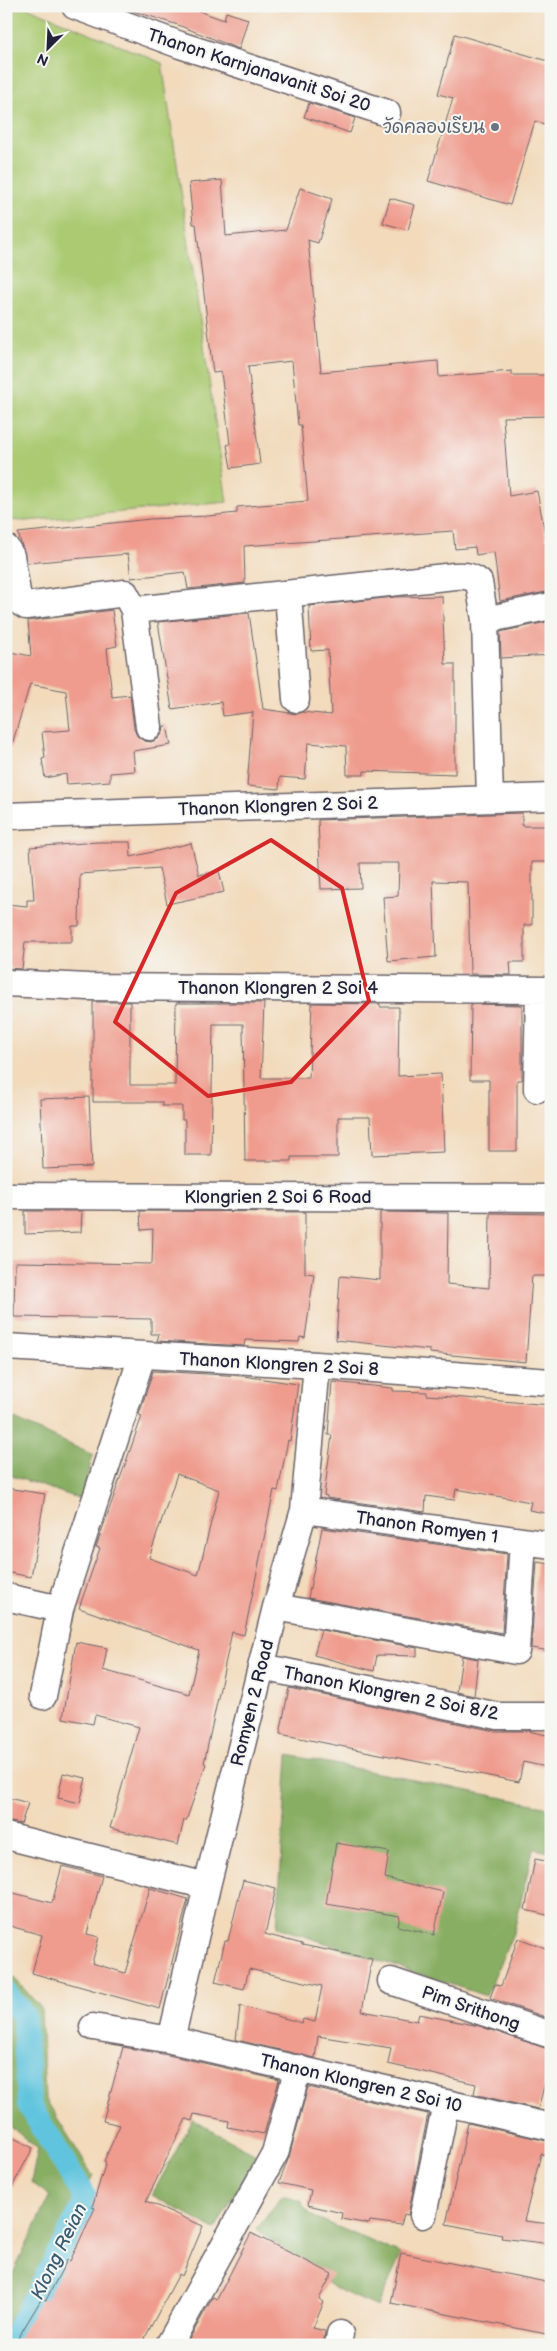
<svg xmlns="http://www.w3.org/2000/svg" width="557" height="2351" font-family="'Balsamiq Sans','Playpen Sans Thai',sans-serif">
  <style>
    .green { fill: #abca72; stroke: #667656 }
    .forest { fill: #88ae64; stroke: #556850 }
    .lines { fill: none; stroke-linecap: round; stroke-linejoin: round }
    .canal { stroke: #60c4de; stroke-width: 24 }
    .building { fill: #ef9b8d; fill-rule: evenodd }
    .street-casing { stroke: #6b6268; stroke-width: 29 }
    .street { stroke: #fff; stroke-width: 26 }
    .marked { fill: none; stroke: #d62828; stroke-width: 4; stroke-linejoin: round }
    .worship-dot { fill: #6b7280; stroke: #f6f6f2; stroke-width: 2 }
    .labels { text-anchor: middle; stroke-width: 4; stroke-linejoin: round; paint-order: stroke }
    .street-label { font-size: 18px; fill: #22223b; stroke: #f6f6f2 }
    .worship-label { font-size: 18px; fill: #5b616d; stroke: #f6f6f2; text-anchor: end }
    .water-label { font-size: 19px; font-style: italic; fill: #385b74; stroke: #f6f6f2 }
  </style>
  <rect width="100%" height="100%" fill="#f6f6f2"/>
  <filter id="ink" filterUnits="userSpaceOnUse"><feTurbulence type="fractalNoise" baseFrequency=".02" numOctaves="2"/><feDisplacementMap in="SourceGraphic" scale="10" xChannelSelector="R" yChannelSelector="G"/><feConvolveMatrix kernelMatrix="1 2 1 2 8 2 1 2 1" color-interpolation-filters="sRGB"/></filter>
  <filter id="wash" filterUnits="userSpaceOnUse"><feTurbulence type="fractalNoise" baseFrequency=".0096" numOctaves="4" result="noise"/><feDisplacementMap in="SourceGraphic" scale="20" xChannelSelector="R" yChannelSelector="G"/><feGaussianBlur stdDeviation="1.12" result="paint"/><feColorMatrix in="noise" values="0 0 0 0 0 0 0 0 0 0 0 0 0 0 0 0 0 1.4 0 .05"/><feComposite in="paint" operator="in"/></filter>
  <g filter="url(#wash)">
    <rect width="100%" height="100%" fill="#f2dabb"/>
    <path class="green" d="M6 6H24L162 63 227 502 26 521 6 520Z"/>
    <path class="forest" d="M6 1415 93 1455 81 1499 6 1474Z
      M288 1755 544 1806 551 1813V1852L533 1849 514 1931 486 1996 277 1927Z
      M6 1969 41 2008 45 2098 93 2176 6 2345V2288L50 2196 31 2182 38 2149 6 2123Z
      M193 2120 256 2155 215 2230 152 2195Z
      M282 2196 301 2201 312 2216 401 2254 378 2307 336 2289 257 2229Z"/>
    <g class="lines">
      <path class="canal" d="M6 1994 24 2016 29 2105 87 2200 10 2345"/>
    </g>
    <g id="blocks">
      <path class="building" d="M131 6H185L224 20 226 12 248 19 239 49 178 25 130 10Z
        M455 34 551 62V126L535 121 510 205 428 181 453 98 438 94Z
        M309 103 355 118 350 133 304 117Z
        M222 180 226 236 286 230 300 188 332 199 318 243 308 240 321 372 438 361 439 377 512 371V375H551V416L503 417 509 496 537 491 546 539 551 538V591L500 601 494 552 476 555 475 547 455 549 453 531 244 546 245 583 188 589 185 572 131 578 128 554 27 563 18 533 150 519 208 516 237 513V507L308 501 301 425H298L292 361 248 366 260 464 231 468 227 445 230 444 221 372 213 373 196 224H193L189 183Z
        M390 198 415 205 408 230 383 223Z
        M442 596 445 664H455V774L364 771V775H347L346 746 308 743 305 779 280 777 279 789 247 786 253 712 223 716 221 702 172 709 158 622 249 613 263 709 297 714 302 712 331 715 328 650 311 651 309 606 395 597Z
        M112 610 117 646 107 648 112 697 130 695 134 729 137 736 144 741 151 742 158 739 163 733 164 726H167L171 745 133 751 135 771 110 773V781L67 784 66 774 45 778 42 759 45 758 42 732 70 730 66 691 30 684 11 748 6 747V651L31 656 28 621Z
        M551 621V655L501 658 500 632Z
        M522 813V826H551V862H532V925H524V962H510L511 975 470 974 468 882 433 881 436 957 388 961 383 897 398 896 399 863H360L361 888 321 889 318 820Z
        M98 842H130L131 857 191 843 199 875 219 871 224 892 167 904 159 868 80 874 79 926H72V942H25L22 969 6 968V904L27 906V900H34L30 847Z
        M93 1002H130V1085H175L176 1003H264L261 1078H309L312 1003 380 1004V1007H399L398 1076 441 1074 444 1152 372 1155 370 1117H338V1157H291V1161H245L243 1024H213L211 1155H185V1120H182V1106H162V1102H93Z
        M471 1004 522 1005V1080H517V1151H489V1080H470Z
        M89 1097 92 1167 43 1169 40 1099Z
        M25 1211H82L81 1232 25 1234Z
        M140 1211 305 1212V1273L314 1274 305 1338 300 1337 299 1342 245 1340 244 1346 157 1341 159 1334H151V1319L14 1317 15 1262 152 1264 153 1229 141 1230Z
        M380 1212 448 1213 447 1284 489 1288 490 1213 551 1214V1276H532L526 1362 430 1353V1350L336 1340 340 1276 380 1280Z
        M153 1371 243 1376 298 1384 290 1441 288 1440 278 1491 274 1490 244 1635 232 1632 204 1763 206 1764 186 1821 184 1820 178 1845 110 1828 139 1727 95 1715 93 1724 63 1718 76 1642 107 1648 103 1670 189 1694 199 1650 79 1608 100 1548 96 1547 142 1416 139 1415ZM177 1474 219 1490 198 1575 149 1558Z
        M332 1382 393 1388V1391L427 1392V1395L551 1405V1514L529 1510 531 1502 456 1489 454 1500 426 1496 425 1512 327 1498V1496L324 1495 332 1435H328Z
        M6 1488 45 1494 31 1577 6 1572Z
        M322 1528 507 1554 502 1633 308 1598Z
        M537 1562 551 1564V1651L531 1648Z
        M321 1630 417 1648V1656L377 1655 374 1671 314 1655Z
        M462 1656 478 1659 474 1696 457 1692Z
        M289 1688 495 1731H528L551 1736V1768L523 1762 519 1782 280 1734Z
        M63 1773 86 1778 80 1803 58 1798Z
        M6 1797 28 1803 21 1824 6 1821Z
        M336 1843 389 1852 385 1878 443 1892 434 1935 398 1926 400 1916 326 1904Z
        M535 1859 551 1862V1916L525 1910Z
        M62 1866 102 1876 87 1934 99 1937 92 1963 125 1973 150 1888 188 1899 160 2009 32 1973 42 1935 6 1925V1891L52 1903Z
        M243 1880 276 1888 265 1934 302 1944V1945L372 1959 362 2011 417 2021 419 2014 479 2026 551 2050V2080L546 2079 538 2109 474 2094 476 2084 388 2064 391 2048 318 2036 315 2058 236 2040 240 2006 302 2023 303 2019 315 2022 322 1986 249 1969 244 1989 215 1982 225 1941H228Z
        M518 1938 551 1950V2019L490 1998 495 1984 501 1986Z
        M123 2047 168 2055 279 2080 264 2134 228 2127 229 2121 194 2114 192 2121 186 2119 146 2201 203 2226 182 2276 179 2274 141 2345H16L20 2339 18 2338 42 2298 46 2300 67 2260 70 2261 95 2208 92 2207 106 2162 104 2161 120 2125 103 2121Z
        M308 2087 428 2114 408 2215 404 2214 401 2225 370 2221 369 2224 341 2219 342 2213 308 2205 311 2190 279 2183 289 2157Z
        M468 2123 551 2142V2156L541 2154 524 2221 551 2224V2244L501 2238 502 2235 446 2224Z
        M6 2134 33 2148 6 2198Z
        M251 2233 332 2274 319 2299 324 2302 313 2328 325 2331 323 2345H186L213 2297 217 2299Z
        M401 2253 551 2283V2308L546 2334 391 2303Z"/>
    </g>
  </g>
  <g filter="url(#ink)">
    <use href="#blocks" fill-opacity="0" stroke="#6b6268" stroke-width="1"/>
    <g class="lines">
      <defs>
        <path id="street" d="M75 6 180 45 387 113
          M6 548 11 556 18 598 21 603 26 606 125 593 134 610 455 576C464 575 472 576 479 582L485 620 490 799
          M288 594 296 699
          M134 610 149 727
          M485 620 551 606
          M6 816 551 797
          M6 983 88 987 551 990
          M537 1089 539 990
          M6 1196 551 1198
          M6 1347 317 1365 551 1382
          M304 1510 551 1545
          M6 1597 60 1609 142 1356
          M276 1607 516 1651 523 1541
          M262 1667 498 1716H551
          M43 1696 60 1609
          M6 1836 207 1886
          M391 1981 551 2035
          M93 2027 171 2040 551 2127
          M171 2040 207 1886 276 1607 304 1510 317 1365
          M423 2215 446 2103
          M169 2345 275 2153 298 2068
          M338 2345 340 2334"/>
      </defs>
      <use href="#street" class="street-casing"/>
      <use href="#street" class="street"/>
    </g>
  </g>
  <path class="marked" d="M271 840 342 888 369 1001 291 1082 208 1096 115 1022 176 893Z"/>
  <circle class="worship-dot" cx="495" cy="127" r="5"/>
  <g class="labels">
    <g class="street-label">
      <text transform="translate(259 70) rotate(18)" y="6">Thanon Karnjanavanit Soi 20</text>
      <text transform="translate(278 806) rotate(-2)" y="6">Thanon Klongren 2 Soi 2</text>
      <text x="278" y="994">Thanon Klongren 2 Soi 4</text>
      <text x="278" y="1203">Klongrien 2 Soi 6 Road</text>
      <text transform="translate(279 1364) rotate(3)" y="6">Thanon Klongren 2 Soi 8</text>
      <text transform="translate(427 1527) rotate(8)" y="6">Thanon Romyen 1</text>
      <text transform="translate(391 1693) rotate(11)" y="6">Thanon Klongren 2 Soi 8/2</text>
      <text transform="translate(252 1703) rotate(-76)" y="6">Romyen 2 Road</text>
      <text transform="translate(471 2008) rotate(19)" y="6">Pim Srithong</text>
      <text transform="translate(361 2083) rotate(13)" y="6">Thanon Klongren 2 Soi 10</text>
    </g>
    <g class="worship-label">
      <text x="485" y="133">วัดคลองเรียน</text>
    </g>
    <g class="water-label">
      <text transform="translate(58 2251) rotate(-64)" y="7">Klong Reian</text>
    </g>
  </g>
  <rect width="557" height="2351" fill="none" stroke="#f6f6f2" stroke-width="25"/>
  <g transform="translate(48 48) rotate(204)" stroke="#f6f6f2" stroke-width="4" paint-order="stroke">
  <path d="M0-4L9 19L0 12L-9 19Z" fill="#22223b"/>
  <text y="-8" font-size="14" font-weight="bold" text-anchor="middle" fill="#22223b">N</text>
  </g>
</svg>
